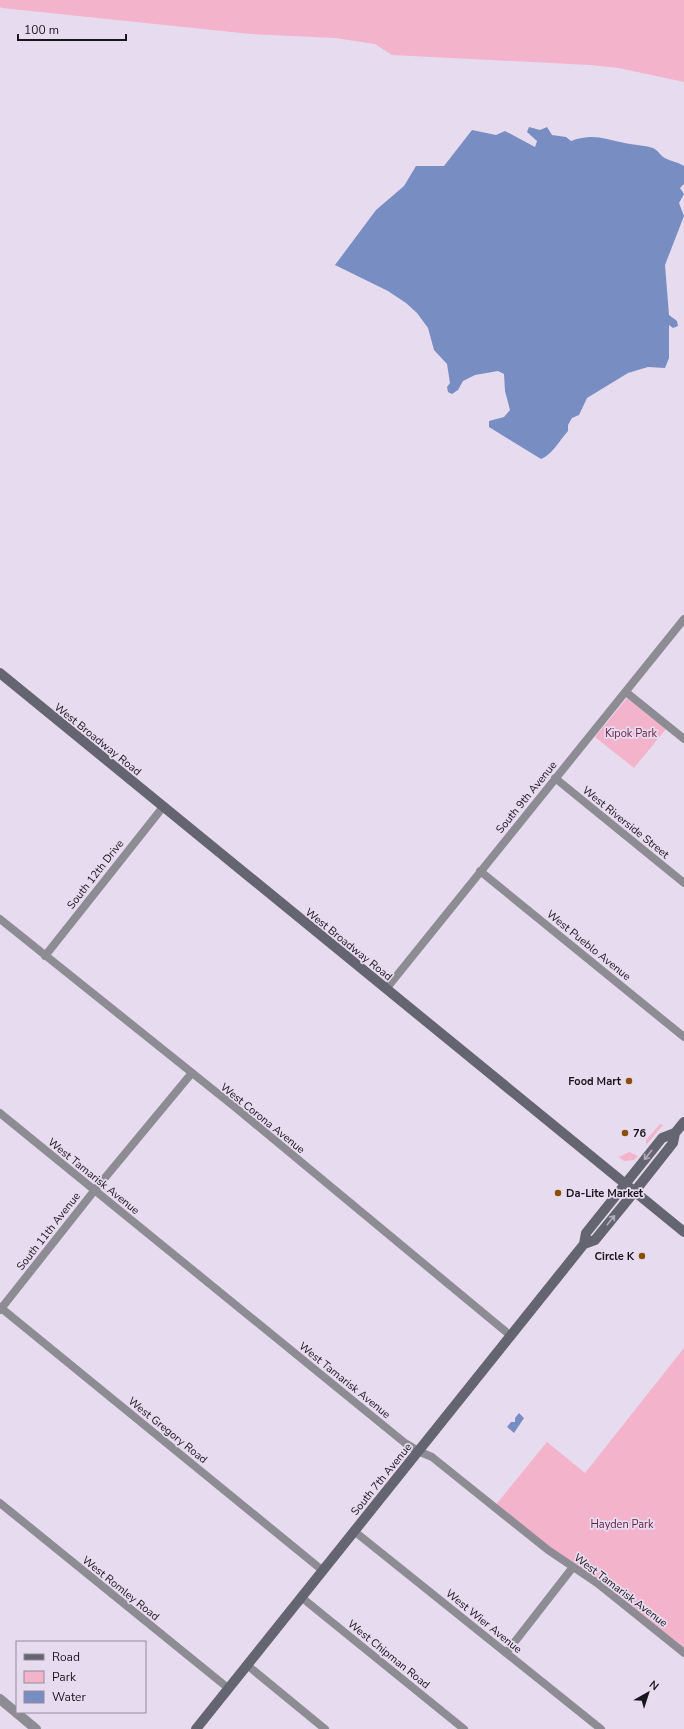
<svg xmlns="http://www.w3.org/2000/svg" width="684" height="1729" font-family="'Nunito Sans',sans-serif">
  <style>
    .green { fill: #f3b3ca }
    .water { fill: #788ec2 }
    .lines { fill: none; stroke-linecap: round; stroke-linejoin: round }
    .minor { stroke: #8d8c95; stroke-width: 8 }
    .tertiary { stroke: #8d8c95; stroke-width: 10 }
    .secondary { stroke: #656571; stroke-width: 10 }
    .oneway { stroke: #b3acbd }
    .poi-dot { fill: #8a4f09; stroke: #e7dbef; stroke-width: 1.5 }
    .labels { text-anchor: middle; stroke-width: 3.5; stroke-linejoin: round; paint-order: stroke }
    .park-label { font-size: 11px; fill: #671d40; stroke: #e7dbef }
    .street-label { font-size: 11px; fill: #19151c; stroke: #e7dbef }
    .poi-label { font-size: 11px; font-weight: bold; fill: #19151c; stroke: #e7dbef; text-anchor: end }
  </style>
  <rect width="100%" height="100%" fill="#e7dbef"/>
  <path class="green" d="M0 0H684V82L619 68 590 65 392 55 375 44 335 38 251 34 2 8 0 7Z
    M627 698 666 729 634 768 595 737Z
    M660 1124 663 1125 646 1145V1140Z
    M629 1152 638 1156 634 1160 624 1161 619 1157Z
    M684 1348V1653L494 1507 547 1442 585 1473Z"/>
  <path class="water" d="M529 127 540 130 547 127 552 135 566 137 571 141C593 133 604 139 625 143 634 145 644 145 653 148 658 150 661 157 667 159 673 162 678 162 684 166V184L680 188 684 194 679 203 684 216 665 265 669 315 677 321 678 326 673 328 669 325V358L665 368 648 367 628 373 587 398 579 415 572 418 568 425V431C559 441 552 455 541 459L489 427V421L504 417 510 410 505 391 504 374 498 371 475 375 463 381 458 390 452 394 448 392 447 387 450 383 447 364 434 350 428 328 417 313 406 303 388 291 335 265 376 210 404 186 416 166H444L472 130 496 135 505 131 535 147 537 141 527 132Z
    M519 1413 524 1418 514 1433 507 1427 511 1422H515V1418Z"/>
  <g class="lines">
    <path class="minor" d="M626 692 684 739
      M555 778 684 883
      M480 871 684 1037
      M0 919 236 1108 511 1336
      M45 956 163 807
      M386 989 684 619
      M0 1113 405 1443 418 1451 432 1457 548 1550 597 1583 684 1653
      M0 1307 322 1570
      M0 1310 94 1191 191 1074
      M0 1503 228 1688
      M354 1531 601 1729
      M301 1597 464 1729
      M506 1653 573 1567
      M247 1665 325 1729"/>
    <path class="tertiary" d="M0 1699 36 1729"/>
    <path class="secondary" d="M0 673 684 1232
      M584 1244 595 1240 635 1191 673 1143 675 1133 684 1122
      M196 1729 584 1244 586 1233 662 1138 675 1133"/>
  </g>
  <defs><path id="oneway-shaft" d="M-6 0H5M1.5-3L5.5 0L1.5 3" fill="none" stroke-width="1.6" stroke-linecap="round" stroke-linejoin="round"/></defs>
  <g class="oneway">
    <use href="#oneway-shaft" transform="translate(648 1155) rotate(129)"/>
    <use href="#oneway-shaft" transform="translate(611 1220) rotate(-51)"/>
  </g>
  <g class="poi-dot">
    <circle cx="629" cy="1081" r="4"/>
    <circle cx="625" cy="1133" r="4"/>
    <circle cx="558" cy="1193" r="4"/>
    <circle cx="642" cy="1256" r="4"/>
  </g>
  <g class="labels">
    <g class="park-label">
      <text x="631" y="737">Kipok Park</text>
      <text x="622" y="1528">Hayden Park</text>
    </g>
    <g class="street-label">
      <text transform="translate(98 739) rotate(39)" y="4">West Broadway Road</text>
      <text transform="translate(526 797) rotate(-51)" y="4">South 9th Avenue</text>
      <text transform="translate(626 822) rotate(39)" y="4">West Riverside Street</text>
      <text transform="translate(95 874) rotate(-52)" y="4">South 12th Drive</text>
      <text transform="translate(349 944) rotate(39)" y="4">West Broadway Road</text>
      <text transform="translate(589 945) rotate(39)" y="4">West Pueblo Avenue</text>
      <text transform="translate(263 1118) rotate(39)" y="4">West Corona Avenue</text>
      <text transform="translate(94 1176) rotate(39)" y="4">West Tamarisk Avenue</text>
      <text transform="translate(48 1231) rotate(-52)" y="4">South 11th Avenue</text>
      <text transform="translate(345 1380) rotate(39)" y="4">West Tamarisk Avenue</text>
      <text transform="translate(168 1430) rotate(39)" y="4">West Gregory Road</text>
      <text transform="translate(381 1479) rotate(-51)" y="4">South 7th Avenue</text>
      <text transform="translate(121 1588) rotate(39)" y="4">West Romley Road</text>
      <text transform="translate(621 1590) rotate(37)" y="4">West Tamarisk Avenue</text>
      <text transform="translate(484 1621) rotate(39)" y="4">West Wier Avenue</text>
      <text transform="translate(389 1654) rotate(39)" y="4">West Chipman Road</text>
    </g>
    <g class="poi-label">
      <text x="621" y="1085">Food Mart</text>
      <text x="633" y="1137" text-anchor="start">76</text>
      <text x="566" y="1197" text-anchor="start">Da-Lite Market</text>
      <text x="634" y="1260">Circle K</text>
    </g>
  </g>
  <rect x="16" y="1641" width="130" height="72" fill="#e7dbef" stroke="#958c9b"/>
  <rect x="24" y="1654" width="20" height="6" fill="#656571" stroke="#958c9b"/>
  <text x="52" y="1661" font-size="12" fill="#19151c">Road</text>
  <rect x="24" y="1671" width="20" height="12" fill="#f3b3ca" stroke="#958c9b"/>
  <text x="52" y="1681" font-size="12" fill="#19151c">Park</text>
  <rect x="24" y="1691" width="20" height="12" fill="#788ec2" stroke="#958c9b"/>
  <text x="52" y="1701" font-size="12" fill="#19151c">Water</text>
  <g transform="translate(648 1693) rotate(39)" stroke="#e7dbef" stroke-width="3" paint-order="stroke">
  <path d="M0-3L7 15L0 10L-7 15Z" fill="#19151c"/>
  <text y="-6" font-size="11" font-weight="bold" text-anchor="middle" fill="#19151c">N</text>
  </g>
  <path d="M18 34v6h108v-6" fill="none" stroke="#19151c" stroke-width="2"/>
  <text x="24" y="34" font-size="12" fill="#19151c" stroke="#e7dbef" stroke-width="3" paint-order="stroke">100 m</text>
</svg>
